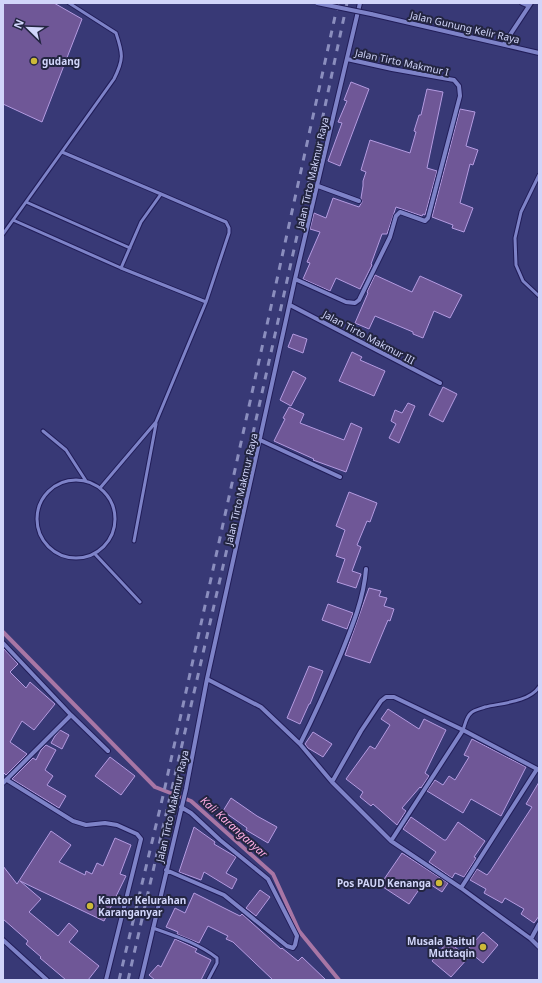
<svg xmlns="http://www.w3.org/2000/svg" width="542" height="983" font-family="'Noto Sans',sans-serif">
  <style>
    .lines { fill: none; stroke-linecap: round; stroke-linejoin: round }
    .stream { stroke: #a876a5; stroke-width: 4 }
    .building { fill: #6f5797; stroke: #b49be1 }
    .lane-casing { stroke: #211d58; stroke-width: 5 }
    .street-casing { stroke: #211d58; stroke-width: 6 }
    .lane { stroke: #7e83c8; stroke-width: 3 }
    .street { stroke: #7e83c8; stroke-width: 4 }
    .rail { stroke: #8b8ebe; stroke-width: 3; stroke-dasharray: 7 7; stroke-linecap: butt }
    .street-bridge-casing { stroke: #211d58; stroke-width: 6; stroke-linecap: butt }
    .street-bridge { stroke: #7e83c8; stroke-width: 4 }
    .poi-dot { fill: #cdb938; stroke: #232541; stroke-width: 1.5 }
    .labels { text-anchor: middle; stroke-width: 4; stroke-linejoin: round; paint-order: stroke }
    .street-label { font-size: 10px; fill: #d1d5fa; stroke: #232541 }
    .poi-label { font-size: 10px; font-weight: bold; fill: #d1d5fa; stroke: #232541; text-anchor: start }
    .water-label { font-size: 11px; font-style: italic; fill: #fdabe1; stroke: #232541 }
  </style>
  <rect width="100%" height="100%" fill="#383976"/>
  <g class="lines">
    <path class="stream" d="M3 632 155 787 191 801 273 874 299 931 339 980"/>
  </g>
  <path class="building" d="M3 3H54L82 19 42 122 3 104Z
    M351 82 369 89 340 166 328 161 342 123 338 122 347 101 344 100Z
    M427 89 443 92 427 168 437 171 425 215 423 214 422 216 396 207 387 234H382L371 264 372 265 360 289 336 278 330 291 303 279 310 263 307 262 320 232 310 229 314 213 326 218 333 198 359 207 362 202 361 198 363 186V181L366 172 361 170 370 140 410 153 416 132 414 131 419 115H421Z
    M460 109 475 112 466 146 478 150 473 165 470 164 460 203 473 208 464 232 452 228 453 225 432 217Z
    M375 275 412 292 420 276 462 295 450 318 434 311 423 338 413 334V332L375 316 369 329 355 323 368 293 367 292Z
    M293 334 307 339 303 353 288 347Z
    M352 352 362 357 360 360 385 371 374 396 339 381Z
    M293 371 306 378 291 406 280 400Z
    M443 387 457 394 443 422 429 415Z
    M408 403 415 406 399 443 389 438 396 424 391 421 395 410 402 413Z
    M289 407 304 414 300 423 344 440 351 423 362 428 346 472 313 460 314 459 274 441 285 419 283 418Z
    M349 492 377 503 370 522 367 521 357 545 361 547 352 571 361 574 356 588 337 582 345 559 336 556 345 530 336 526Z
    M369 588 381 591 379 596 387 598 384 606 394 609 390 621 388 620 370 663 345 655Z
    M328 604 353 613 347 629 322 620Z
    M3 648 18 664 10 672 26 688 30 682 55 704 34 730 22 721 10 742 27 754 6 775 3 772Z
    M309 666 323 671 310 704H309L300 724 287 718Z
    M388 709 419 729 424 719 446 730 425 773 429 776 421 788 420 787 402 808 406 811 397 825 373 804 371 806 360 797 363 792 346 779 370 746 375 749 390 725 381 719Z
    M60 730 69 735 62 749 51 743 55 736Z
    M313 732 332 744 323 757 308 748 305 744Z
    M472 739 526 767 501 816 471 799 463 813 427 791 435 780 443 785 449 776 455 780 469 757 464 755Z
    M46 745 56 750 45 770 53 776 47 785 66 796 59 808 12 779 33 758 36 760 41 750Z
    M110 757 135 776 121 795 95 776Z
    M539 782V916L534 923 521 914 524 909 505 898 502 903 484 893 486 889 470 880 477 869 487 875 491 870 532 807 526 804Z
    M231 798 257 816 277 827 268 843 246 830 247 828 223 811Z
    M411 817 444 840H446L458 822 485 841 474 857 476 858 475 860 464 877 455 873 452 878 429 862 436 852 403 829Z
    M194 827 215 842 214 844 236 857 226 873 237 879 232 889 204 872 201 880 179 872Z
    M51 831 71 845 59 862 85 875 86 871 92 874 97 863 103 866 115 838 131 845 120 874 126 876 104 921 20 881 41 899 29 912 58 936 69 923 78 931 69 942 99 966 88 980H66L40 958 41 957 26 944 28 941 3 919V866L17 884Z
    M402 853 448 883 442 892 425 881 409 904 380 885Z
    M260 890 270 897 256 916 246 908Z
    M194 893 240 916 242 914 281 949 282 948 298 961 302 957 326 980H273L233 942 226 939 228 936 208 926 199 943 177 934 178 932 166 927 175 908 185 913Z
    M483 932 498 945 483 963 467 950Z
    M175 939 197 949 195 952 211 960 201 980H155L149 975 158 965 161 967Z
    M448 941 468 958 451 977 432 961Z"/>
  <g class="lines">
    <defs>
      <path id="lane" d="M62 152 161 194
        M539 175 521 212 515 238 516 265 523 281 539 296
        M26 202 130 248
        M13 220 121 268
        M3 234 114 79C124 59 123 54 116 33L69 3
        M43 431 66 450 86 481
        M37 519a39 39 0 1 1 78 0a39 39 0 1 1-78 0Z
        M100 488 156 422 206 302 229 233V228L226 222 161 194 141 222 121 268 206 302
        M134 541 156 424
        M95 554 140 602
        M463 730C465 725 466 717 471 713 474 710 480 709 485 707 502 703 529 702 539 687
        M153 928C175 936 198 943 217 958V963L208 980"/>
      <path id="street" d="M522 3 529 6
        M371 14 539 53
        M504 44 531 3
        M318 186 359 201
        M295 279 346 302 355 303 359 300 390 237 396 216 400 212 425 221 428 218 460 96 459 86 454 80 392 69 347 59
        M290 305 440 383
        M260 440 340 477
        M3 643 71 715 108 751
        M207 679 261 707 300 744 332 782 391 841 461 888 531 939 539 947
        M300 744C315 714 328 685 341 654 352 627 364 598 366 569
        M7 780 73 821 86 825 105 823 117 825 137 834 141 839 106 980
        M332 782 361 731 381 701 386 697H394L463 730 539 770
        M3 783 71 715
        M391 841 463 730
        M166 870 224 895 287 946 293 948 295 945 297 936 268 879 220 840 191 813 181 807
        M461 888 537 769
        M531 939 539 924
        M3 940 47 980
        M141 980 186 789 207 679 295 279 360 3"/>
    </defs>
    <use href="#lane" class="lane-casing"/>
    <use href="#street" class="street-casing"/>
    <use href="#lane" class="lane"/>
    <use href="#street" class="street"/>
    <path class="rail" d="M119 980 163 796 338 3
      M128 980 235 514 307 191 347 3"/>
    <defs>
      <path id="street-bridge" d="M317 3 371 14"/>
    </defs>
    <use href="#street-bridge" class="street-bridge-casing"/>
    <use href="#street-bridge" class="street-bridge"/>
  </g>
  <g class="poi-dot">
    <circle cx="34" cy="61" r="4"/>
    <circle cx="439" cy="883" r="4"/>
    <circle cx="90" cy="906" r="4"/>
    <circle cx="483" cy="947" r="4"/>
  </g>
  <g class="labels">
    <g class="street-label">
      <text transform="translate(465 27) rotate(13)" y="4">Jalan Gunung Kelir Raya</text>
      <text transform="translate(402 62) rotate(12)" y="4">Jalan Tirto Makmur I</text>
      <text transform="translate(312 173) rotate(-77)" y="4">Jalan Tirto Makmur Raya</text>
      <text transform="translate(369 337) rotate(28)" y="4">Jalan Tirto Makmur III</text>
      <text transform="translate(241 489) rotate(-77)" y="4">Jalan Tirto Makmur Raya</text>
      <text transform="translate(172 806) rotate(-77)" y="4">Jalan Tirto Makmur Raya</text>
    </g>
    <g class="poi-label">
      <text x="42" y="65">gudang</text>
      <text x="431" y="887" text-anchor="end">Pos PAUD Kenanga</text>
      <text x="98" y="904">Kantor Kelurahan<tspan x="98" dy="12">Karanganyar</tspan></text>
      <text x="475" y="945" text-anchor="end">Musala Baitul<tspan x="475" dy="12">Muttaqin</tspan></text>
    </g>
    <g class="water-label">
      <text transform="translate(234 827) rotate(42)" y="4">Kali Karanganyar</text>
    </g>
  </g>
  <rect width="542" height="983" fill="none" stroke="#d1d5fa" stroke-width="8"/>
  <g transform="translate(28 28) rotate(293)" stroke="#232541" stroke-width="3" paint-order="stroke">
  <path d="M0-3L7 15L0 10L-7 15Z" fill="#d1d5fa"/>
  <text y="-6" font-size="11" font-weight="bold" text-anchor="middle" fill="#d1d5fa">N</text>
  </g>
</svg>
